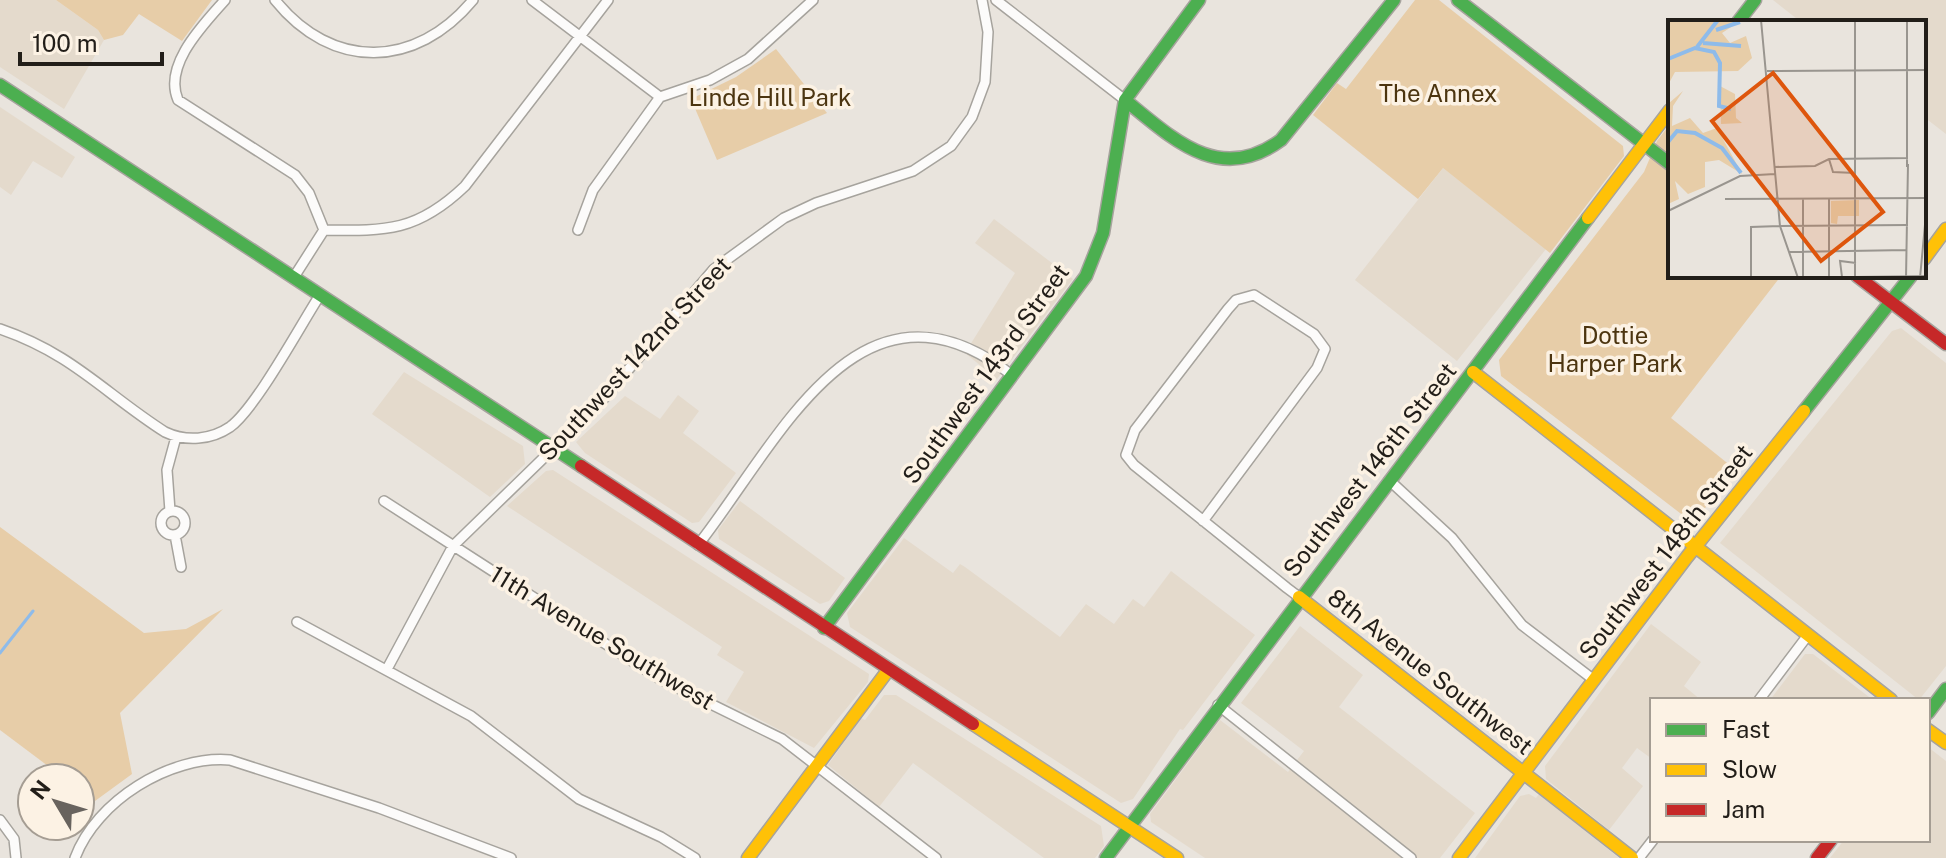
<svg xmlns="http://www.w3.org/2000/svg" width="1946" height="858" font-family="'Public Sans',sans-serif">
  <style>
    .built { fill: #e4dacc }
    .green { fill: #e7cda8 }
    .lines { fill: none; stroke-linecap: round; stroke-linejoin: round }
    .stream { stroke: #8ebbea; stroke-width: 3 }
    .street-casing { stroke: #a6a39d; stroke-width: 12 }
    .fast-casing { stroke: #a6a39d; stroke-width: 15 }
    .slow-casing { stroke: #a6a39d; stroke-width: 15 }
    .jam-casing { stroke: #a6a39d; stroke-width: 15 }
    .street { stroke: #fcfbfa; stroke-width: 9 }
    .fast { stroke: #4caf50; stroke-width: 12 }
    .slow { stroke: #ffc107; stroke-width: 12 }
    .jam { stroke: #c62828; stroke-width: 12 }
    .labels { text-anchor: middle; stroke-width: 7; stroke-linejoin: round; paint-order: stroke }
    .park-label { font-size: 24px; fill: #4c3510; stroke: #fcf2e4 }
    .street-label { font-size: 24px; fill: #221e19; stroke: #fcf2e4 }
    .inset-river { fill: none; stroke: #8ebbea; stroke-width: 4 }
    .inset-road { fill: none; stroke: #99958f; stroke-width: 2 }
    .view { fill: #de560d; fill-opacity: 0.15; stroke: #de560d; stroke-width: 4 }
    .inset-edge { fill: none; stroke: #221e19; stroke-width: 4 }
  </style>
  <rect width="100%" height="100%" fill="#e9e4dd"/>
  <path class="built" d="M0 0H56L98 30 104 40 64 109 0 67Z
    M1773 0H1946V134L1924 117V22H1801Z
    M0 107 75 157 62 178 33 161 11 195 0 187Z
    M1443 168 1546 249 1457 361 1355 280Z
    M994 219 1073 279 997 379 965 353 1015 273 975 243Z
    M1901 328 1946 363V666L1919 700 1720 543 1892 331Z
    M404 372 523 446 525 464 490 497 372 414Z
    M678 395 699 411 683 433 736 473 699 522 692 523 585 453 576 442 625 396 660 419Z
    M553 470 869 674 868 682 814 748 726 702 744 672 717 655 722 647 507 506 546 471Z
    M740 501 845 578 829 601 820 604 719 539 718 530Z
    M904 538 953 573 960 564 965 567 1060 637 1086 604 1114 624 1133 599 1144 607 1171 571 1255 635 1183 730 1180 729 1133 799 1121 803 850 627 847 613Z
    M1651 624 1701 662 1684 686 1701 700H1652V759L1637 748 1622 768 1643 786 1609 830 1546 779 1545 766Z
    M1300 626 1363 675 1339 707 1475 813 1440 858H1205L1151 822 1150 814 1220 720 1288 772 1304 751 1241 703Z
    M1805 654H1813L1873 700H1770Z
    M884 695H896L1101 826 1104 846 1095 858H1044L913 763 879 807 828 765 861 718 865 720Z
    M1928 747 1946 761V858H1830L1844 840H1928Z
    M1529 794 1536 798 1539 794 1619 858H1475L1520 796Z"/>
  <path class="green" d="M56 0H212L182 41 139 14 123 35 104 40 98 30Z
    M1415 0H1439L1623 146 1624 156 1550 253 1443 168 1418 199 1313 115 1337 83 1346 89Z
    M776 49 827 113 717 160 691 99 736 77Z
    M1670 124V276H1781L1671 418 1736 470 1693 523 1501 376 1499 360 1644 172 1657 141Z
    M0 527 144 633 186 629 223 609 120 713 132 774 95 801 80 790V778H64L0 730Z"/>
  <g class="lines">
    <path class="stream" d="M0 653 33 611"/>
    <defs>
      <path id="street" d="M225 0C203 25 163 65 178 100L295 175 309 193 324 230 294 277
        M275 0C332 71 416 69 473 0
        M532 0 660 97
        M996 0 1125 100
        M324 230C386 231 417 232 465 186L608 0
        M578 230 593 190 660 97 710 80 748 59 813 0
        M0 329C73 354 104 393 165 432 186 442 211 440 230 427 256 408 300 326 320 295
        M1389 480 1452 538 1522 625 1594 680
        M384 501 660 679 782 739 936 858
        M170 511 167 470 176 437
        M161 523a12 12 0 1 1 24 0a12 12 0 1 1-24 0Z
        M1203 521 1317 368 1325 349 1314 334 1254 295 1236 300 1228 309 1135 430 1126 455 1134 465 1287 588 1299 597
        M175 535 181 567
        M698 545C779 442 860 256 1013 376
        M297 622 471 716 579 799 661 837 695 858
        M387 669 453 546 599 404 714 269 784 218 816 203 913 171 951 146 972 117 985 82 988 32 982 0
        M1759 700 1808 635
        M1218 705 1411 858
        M0 820 14 839 16 858
        M75 858C96 801 170 755 230 760L379 808 511 858
        M1639 858 1653 840"/>
      <path id="fast" d="M1458 0 1670 164
        M1738 22 1755 0
        M0 85 581 466
        M1125 100C1174 140 1220 185 1281 140L1394 0
        M1804 411 1911 276
        M824 628 1086 276 1103 233 1125 100 1199 0
        M1928 713 1946 689
        M1106 858 1588 218"/>
      <path id="slow" d="M1588 218 1670 110
        M1924 259 1946 229
        M1473 372 1891 700
        M1299 597 1632 858
        M973 724 1177 858
        M1928 730 1946 743
        M748 858 889 669
        M1459 858 1687 557 1804 411"/>
      <path id="jam" d="M1857 276 1946 344
        M581 466 973 724
        M1817 858 1831 840"/>
    </defs>
    <use href="#street" class="street-casing"/>
    <use href="#fast" class="fast-casing"/>
    <use href="#slow" class="slow-casing"/>
    <use href="#jam" class="jam-casing"/>
    <use href="#street" class="street"/>
    <use href="#fast" class="fast"/>
    <use href="#slow" class="slow"/>
    <use href="#jam" class="jam"/>
  </g>
  <g class="labels">
    <g class="park-label">
      <text x="1438" y="102">The Annex</text>
      <text x="770" y="106">Linde Hill Park</text>
      <text x="1615" y="344">Dottie<tspan x="1615" dy="28">Harper Park</tspan></text>
    </g>
    <g class="street-label">
      <text transform="translate(635 359) rotate(-47)" y="8">Southwest 142nd Street</text>
      <text transform="translate(986 374) rotate(-54)" y="8">Southwest 143rd Street</text>
      <text transform="translate(1370 470) rotate(-52)" y="8">Southwest 146th Street</text>
      <text transform="translate(1666 552) rotate(-52)" y="8">Southwest 148th Street</text>
      <text transform="translate(602 638) rotate(31)" y="8">11th Avenue Southwest</text>
      <text transform="translate(1430 672) rotate(38)" y="8">8th Avenue Southwest</text>
    </g>
  </g>
  <g transform="translate(1668 20)">
    <rect width="258" height="258" fill="#e9e4dd"/>
    <path d="M0 0H74L54 13 62 23 78 16 84 38 70 51 7 52 0 65ZM52 66 67 74 68 98 74 103 53 104ZM15 71 5 86 4 106 22 98 35 113 49 108 74 154 51 140 37 142V167L20 174 7 161 11 179 0 184V84ZM191 180V196H170L169 204 163 203V181Z" fill="#e7cda8"/>
    <path class="inset-river" d="M48 10 72 2M35 23 73 26M29 27 50 0M0 39 27 28 46 32 52 43 51 86 63 89M0 122 9 111 27 113 54 128 73 153"/>
    <path class="inset-road" d="M93 0 112 206 130 258M187 0V258M99 51 258 50M161 139 165 152 187 153M107 147 147 146 161 139 240 138M239 147V0M57 179 258 178M0 191 72 156 107 154M112 206 240 205M121 232 239 230M161 257V179M174 257 172 241 188 243M83 258V207L112 206M115 258 258 256M135 258V179M238 258 240 144M252 258 258 194"/>
    <path class="view" d="M105 53 215 192 153 241 44 101Z"/>
    <rect width="258" height="258" class="inset-edge"/>
  </g>
  <rect x="1650" y="698" width="280" height="144" fill="#fcf2e4" stroke="#a59d93" stroke-width="2"/>
  <rect x="1666" y="724" width="40" height="12" fill="#4caf50" stroke="#a59d93" stroke-width="2"/>
  <text x="1722" y="738" font-size="24" fill="#221e19">Fast</text>
  <rect x="1666" y="764" width="40" height="12" fill="#ffc107" stroke="#a59d93" stroke-width="2"/>
  <text x="1722" y="778" font-size="24" fill="#221e19">Slow</text>
  <rect x="1666" y="804" width="40" height="12" fill="#c62828" stroke="#a59d93" stroke-width="2"/>
  <text x="1722" y="818" font-size="24" fill="#221e19">Jam</text>
  <g transform="translate(56 802) rotate(308)"><circle r="38" fill="#fcf2e4" stroke="#a59d93" stroke-width="2"/>
  <path d="M0-6L14 30L0 20L-14 30Z" fill="#68635e"/>
  <text y="-12" font-size="22" font-weight="bold" text-anchor="middle" fill="#221e19">N</text>
  </g>
  <path d="M20 52v12h142v-12" fill="none" stroke="#221e19" stroke-width="4"/>
  <text x="32" y="52" font-size="24" fill="#221e19" stroke="#fcf2e4" stroke-width="6" paint-order="stroke">100 m</text>
</svg>
